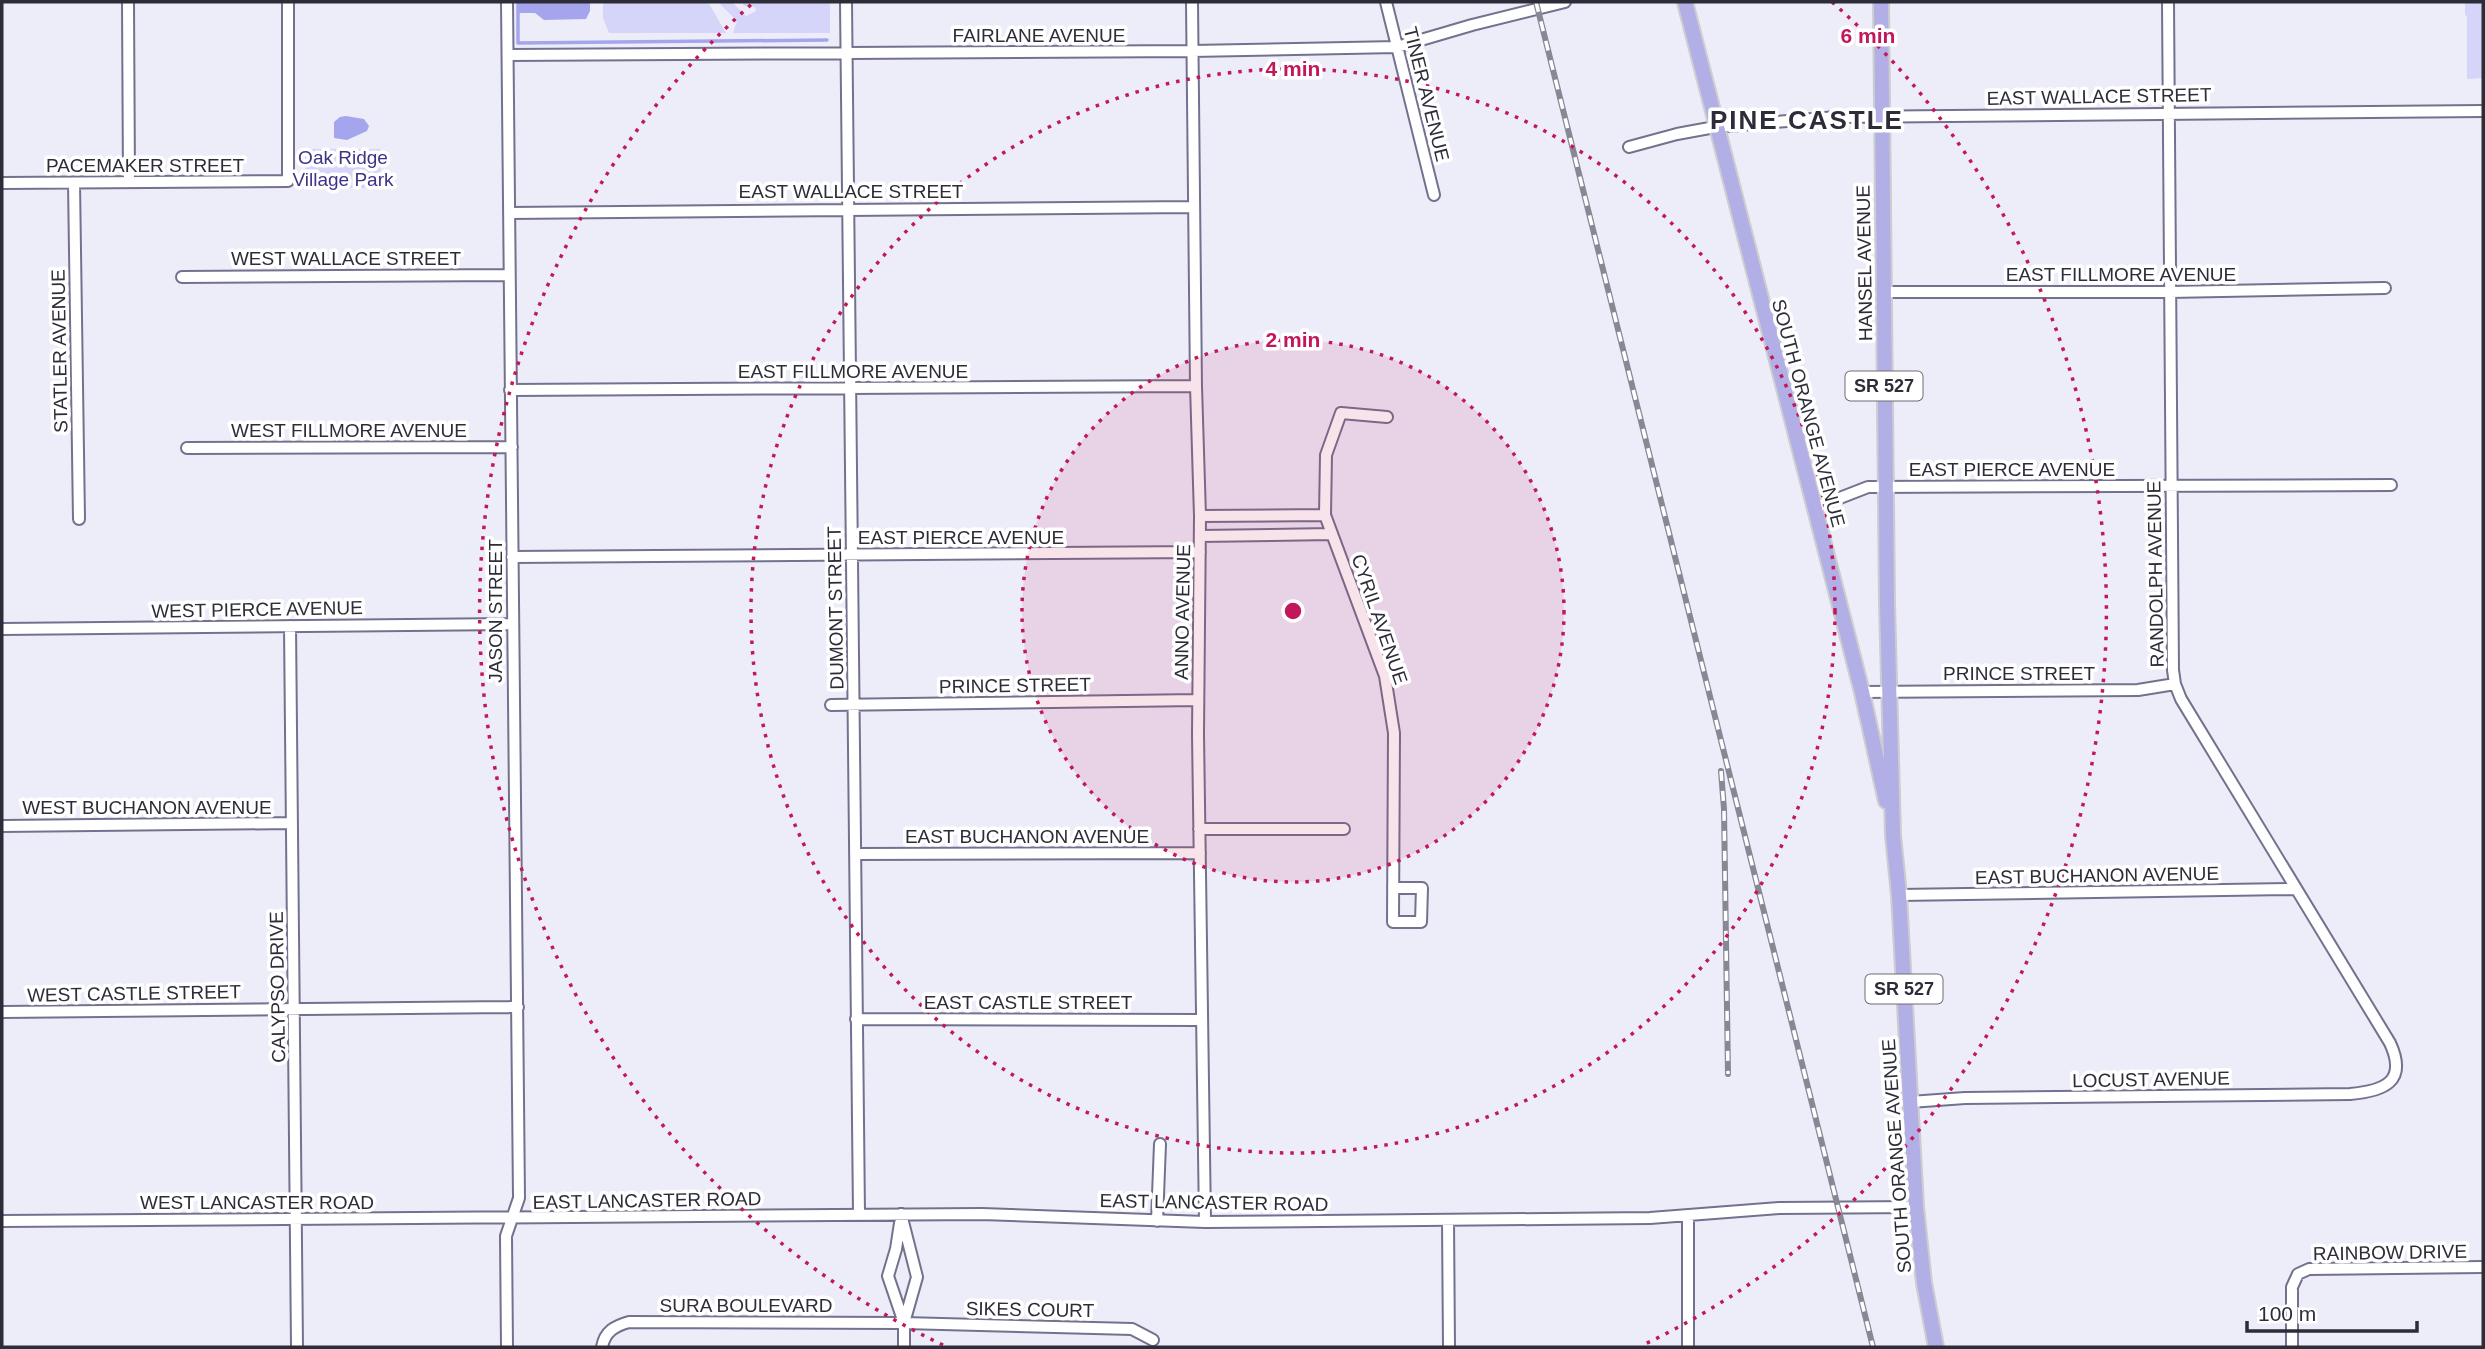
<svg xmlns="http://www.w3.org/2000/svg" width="2485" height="1349" font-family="Arial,sans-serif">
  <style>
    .green { fill: #d4d5f9 }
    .water { fill: #a5a5ee }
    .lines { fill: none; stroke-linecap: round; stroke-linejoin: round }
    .stream { stroke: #a5a5ee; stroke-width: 3.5 }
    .minor-casing { stroke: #72728e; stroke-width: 14 }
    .major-casing { stroke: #cdcdcf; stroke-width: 18 }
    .minor { stroke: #fff; stroke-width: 10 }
    .major { stroke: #b1afe5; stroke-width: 14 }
    .rail-casing { stroke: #888894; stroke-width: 6 }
    .rail { stroke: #fff; stroke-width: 3.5; stroke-dasharray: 10; stroke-linecap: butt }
    .ring { fill: none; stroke: #c2185b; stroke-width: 3.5; stroke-dasharray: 3.5 7 }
    .labels { text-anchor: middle; stroke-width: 7; stroke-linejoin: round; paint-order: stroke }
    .shield { fill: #fff; stroke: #6c6c74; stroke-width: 2 }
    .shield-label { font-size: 18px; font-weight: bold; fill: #2d2d39 }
    .street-label { font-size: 19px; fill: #2d2d39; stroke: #fff }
    .park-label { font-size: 19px; fill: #3e3387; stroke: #fff }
    .district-label { font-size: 26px; font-weight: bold; letter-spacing: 2px; fill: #2d2d39; stroke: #fff }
    .centre { fill: #c2185b; stroke: #fff; stroke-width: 3.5 }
    .ring-label { font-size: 21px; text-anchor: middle; font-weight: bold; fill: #c2185b; stroke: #fff; stroke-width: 7; stroke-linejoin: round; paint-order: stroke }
  </style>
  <rect width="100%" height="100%" fill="#ededfa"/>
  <path class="green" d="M603 2H708L726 33H609L603 18Z
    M722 2H732L746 16 756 11 755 7 744 6 742 2H830V33H733L737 21 720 4Z
    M2465 2H2483V78L2467 79V16L2465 15Z
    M305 149H380L381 188H305Z"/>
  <path class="water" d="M518 2H590V11L586 19 544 20 535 13H518Z
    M346 116 364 119 369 126 367 131 347 140 334 138V122L340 117Z"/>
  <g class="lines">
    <path class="stream" d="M518 2V43L827 40"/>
    <defs>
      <path id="minor" d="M128 2 129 182
        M846 2 859 1214
        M1192 2 1196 386 1200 516 1198 734 1205 1222
        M1386 2 1434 195
        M508 55 1192 51 1397 47 1472 25 1565 2
        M1629 147 1677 134 1715 127 1837 117 2483 111
        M2 183 288 181V2
        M74 183 79 519
        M509 213 1194 207
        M182 277 509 275
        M1884 292H2170L2385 288
        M510 390 1196 386
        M1387 417 1341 413 1326 455 1325 515 1385 676 1394 733 1393 922H1421L1422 888H1393
        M187 448 512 447
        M1814 508 1868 487 2391 485
        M1200 516 1325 515
        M1200 536 1332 534
        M512 557 1200 552
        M290 626 297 1347
        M2 629 512 624
        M1862 692 2138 690 2175 684
        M831 705 1198 700
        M2 826 292 823
        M1199 829H1344
        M855 854 1200 853
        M1899 895 2295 889
        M2 1012 518 1007
        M856 1019 1200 1020
        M1910 1102 1965 1098 2350 1094C2384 1091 2408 1082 2390 1043L2181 699 2175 684 2173 670 2168 2
        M901 1214 917 1277 904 1323V1347
        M1688 1215V1347
        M1448 1220 1449 1347
        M2 1221 982 1214 1205 1222 1650 1218 1779 1208 1916 1207
        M1157 1221 1160 1144
        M900 1223 896 1249 888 1276 904 1323
        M507 1347 506 1236 519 1198 507 2
        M602 1347C605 1331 615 1326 629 1322L904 1323 1132 1329 1153 1340
        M2292 1347V1287L2298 1274 2309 1269 2483 1267"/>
      <path id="major" d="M1685 2 1862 692 1886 801
        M1881 2 1887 603 1893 835 1899 895 1916 1207 1924 1283 1936 1347"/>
    </defs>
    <use href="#minor" class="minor-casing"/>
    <use href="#major" class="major-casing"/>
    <use href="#minor" class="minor"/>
    <use href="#major" class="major"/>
    <defs>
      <path id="rail" d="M1536 2 1873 1347
        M1721 771 1724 809 1728 1074"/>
    </defs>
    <use href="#rail" class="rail-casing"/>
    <use href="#rail" class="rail"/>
  </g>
  <circle cx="1293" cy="611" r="271" fill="#c2185b" fill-opacity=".12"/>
  <g class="ring">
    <circle cx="1293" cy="611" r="271"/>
    <circle cx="1293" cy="611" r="542"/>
    <path d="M943 1345A813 813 0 0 1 754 2M1832 2A813 813 0 0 1 1643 1345"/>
  </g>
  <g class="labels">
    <g class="shield">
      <rect x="1845.5" y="371.5" width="77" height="29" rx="5"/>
      <rect x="1865.5" y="974.5" width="77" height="29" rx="5"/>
    </g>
    <g class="shield-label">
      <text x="1884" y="392">SR 527</text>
      <text x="1904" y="995">SR 527</text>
    </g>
    <g class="street-label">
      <text x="1039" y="42">FAIRLANE AVENUE</text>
      <text transform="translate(1427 94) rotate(76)" y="7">TINER AVENUE</text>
      <text transform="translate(2099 96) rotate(-1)" y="7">EAST WALLACE STREET</text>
      <text x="145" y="172">PACEMAKER STREET</text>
      <text x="851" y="198">EAST WALLACE STREET</text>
      <text x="346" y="265">WEST WALLACE STREET</text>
      <text transform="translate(1864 263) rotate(-91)" y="7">HANSEL AVENUE</text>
      <text x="2121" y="281">EAST FILLMORE AVENUE</text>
      <text transform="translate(59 351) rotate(-91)" y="7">STATLER AVENUE</text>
      <text x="853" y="378">EAST FILLMORE AVENUE</text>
      <text transform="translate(1809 413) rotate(75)" y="7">SOUTH ORANGE AVENUE</text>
      <text x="349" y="437">WEST FILLMORE AVENUE</text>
      <text x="2012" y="476">EAST PIERCE AVENUE</text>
      <text x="961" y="544">EAST PIERCE AVENUE</text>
      <text transform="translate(2155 574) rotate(-91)" y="7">RANDOLPH AVENUE</text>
      <text transform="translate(835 608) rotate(-91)" y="7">DUMONT STREET</text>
      <text transform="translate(257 609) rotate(-1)" y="7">WEST PIERCE AVENUE</text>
      <text transform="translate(495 611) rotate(-90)" y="7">JASON STREET</text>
      <text transform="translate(1182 612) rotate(-89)" y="7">ANNO AVENUE</text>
      <text transform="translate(1380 619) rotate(71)" y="7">CYRIL AVENUE</text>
      <text x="2019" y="680">PRINCE STREET</text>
      <text transform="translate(1015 685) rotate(-1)" y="7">PRINCE STREET</text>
      <text x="147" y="814">WEST BUCHANON AVENUE</text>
      <text x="1027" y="843">EAST BUCHANON AVENUE</text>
      <text transform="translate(2097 875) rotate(-1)" y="7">EAST BUCHANON AVENUE</text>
      <text transform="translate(277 987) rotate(-91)" y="7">CALYPSO DRIVE</text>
      <text transform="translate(134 993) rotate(-1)" y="7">WEST CASTLE STREET</text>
      <text x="1028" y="1009">EAST CASTLE STREET</text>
      <text transform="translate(2151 1079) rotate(-1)" y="7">LOCUST AVENUE</text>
      <text transform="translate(1896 1156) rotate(-94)" y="7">SOUTH ORANGE AVENUE</text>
      <text transform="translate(647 1200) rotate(-1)" y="7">EAST LANCASTER ROAD</text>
      <text x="257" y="1209">WEST LANCASTER ROAD</text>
      <text transform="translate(1214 1202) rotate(1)" y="7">EAST LANCASTER ROAD</text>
      <text transform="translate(2390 1252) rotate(-1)" y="7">RAINBOW DRIVE</text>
      <text x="746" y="1312">SURA BOULEVARD</text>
      <text transform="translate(1030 1309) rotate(1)" y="7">SIKES COURT</text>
    </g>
    <g class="park-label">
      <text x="343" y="164">Oak Ridge<tspan x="343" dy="22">Village Park</tspan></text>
    </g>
    <g class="district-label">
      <text x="1807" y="129">PINE CASTLE</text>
    </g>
  </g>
  <circle cx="1293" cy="611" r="10" class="centre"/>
  <g class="ring-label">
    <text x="1868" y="43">6 min</text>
    <text x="1293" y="76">4 min</text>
    <text x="1293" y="347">2 min</text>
  </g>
  <rect width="2485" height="1349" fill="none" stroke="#2d2d39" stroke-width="7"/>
  <path d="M2247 1321v10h170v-10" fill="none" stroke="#2d2d39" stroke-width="3.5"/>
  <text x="2258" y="1321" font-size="21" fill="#2d2d39" stroke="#ffffff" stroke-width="5" paint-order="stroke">100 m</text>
</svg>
